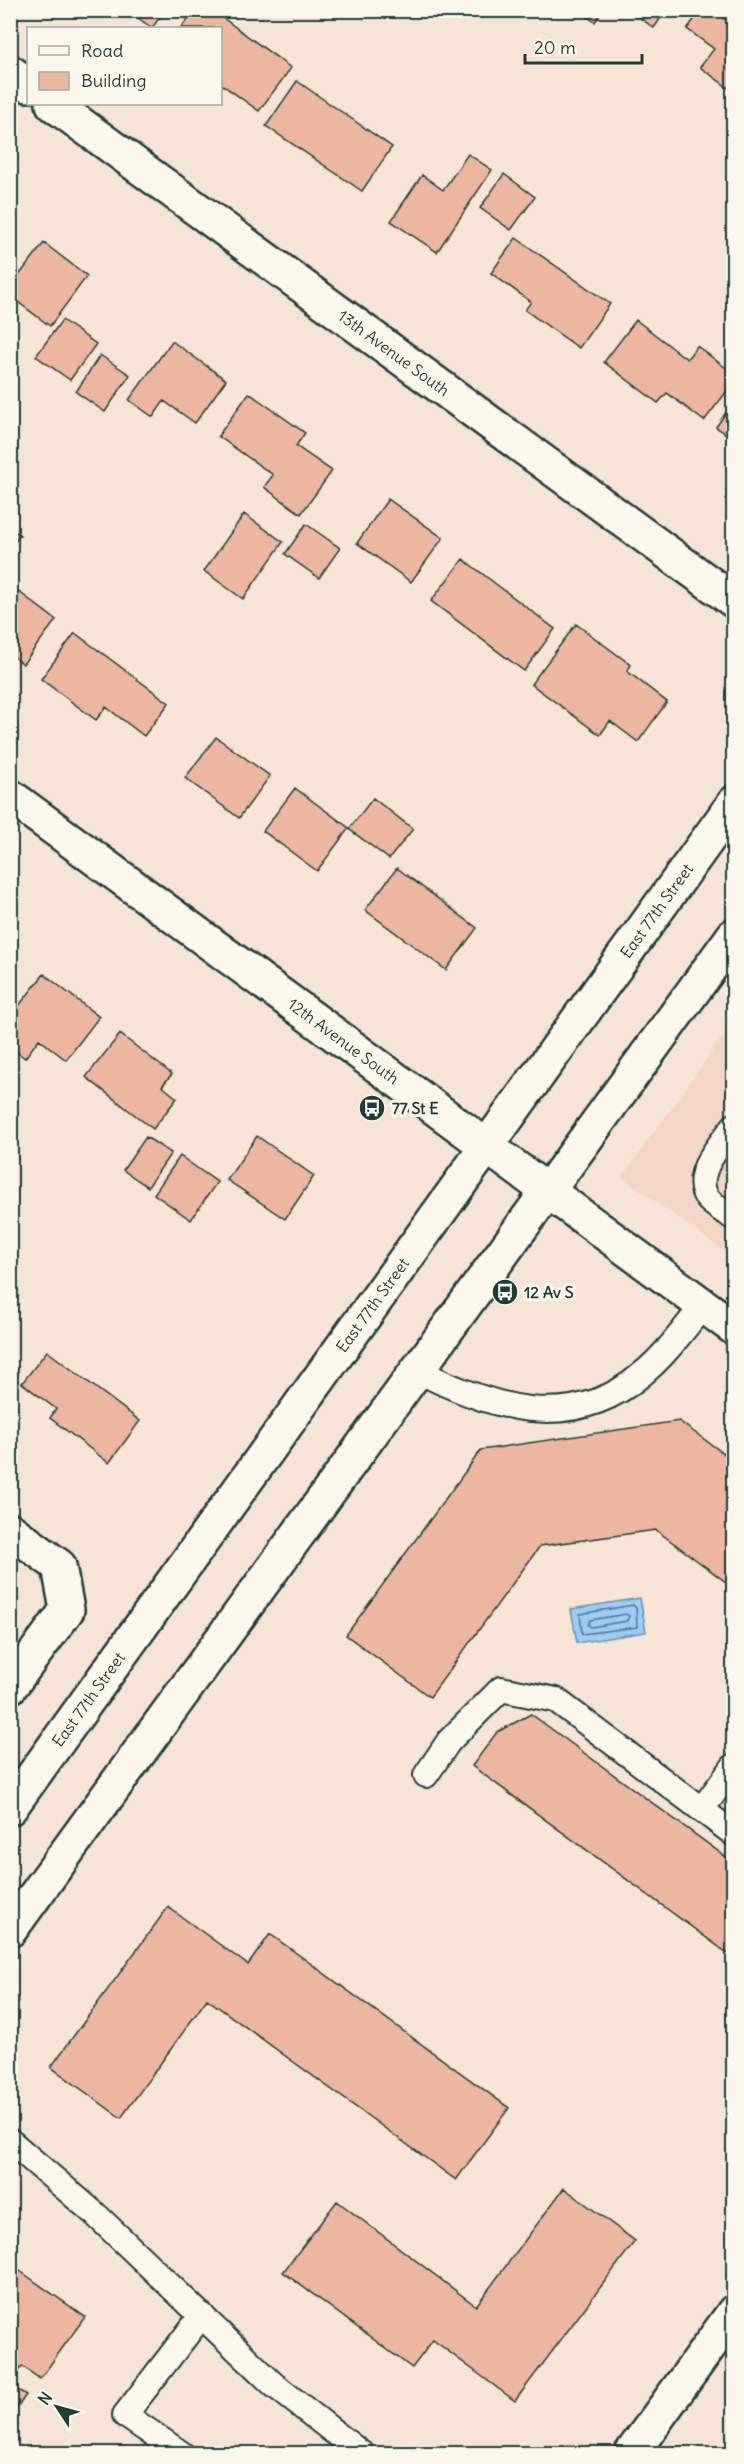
<svg xmlns="http://www.w3.org/2000/svg" width="744" height="2464" font-family="Delius,sans-serif">
  <style>
    .built { fill: #f3d6c6 }
    .water { fill: #9ccbf7; stroke: #6a92a9; stroke-width: 1.5 }
    .lines { fill: none; stroke-linecap: round; stroke-linejoin: round }
    .shore { stroke: #517682; stroke-width: 1.5 }
    .building { fill: #ecb6a1; stroke: #1f3d34; stroke-width: 1.5 }
    .service-casing { stroke: #1f3d34; stroke-width: 28 }
    .minor-casing { stroke: #1f3d34; stroke-width: 38 }
    .tertiary-casing { stroke: #1f3d34; stroke-width: 38 }
    .service { stroke: #fbf7ec; stroke-width: 24 }
    .minor { stroke: #fbf7ec; stroke-width: 33 }
    .tertiary { stroke: #fbf7ec; stroke-width: 33 }
    .labels { text-anchor: middle; stroke-width: 6; stroke-linejoin: round; paint-order: stroke }
    .street-label { font-size: 16px; fill: #1f3d34; stroke: #fbf7ec }
    .poi-label { font-size: 16px; font-weight: bold; fill: #1f3d34; stroke: #fbf7ec; text-anchor: start }
  </style>
  <rect width="100%" height="100%" fill="#f6e4d6"/>
  <filter id="ink" filterUnits="userSpaceOnUse"><feTurbulence type="fractalNoise" baseFrequency=".0167" numOctaves="2"/><feDisplacementMap in="SourceGraphic" scale="12" xChannelSelector="R" yChannelSelector="G"/><feConvolveMatrix kernelMatrix="1 2 1 2 8 2 1 2 1" color-interpolation-filters="sRGB"/></filter>
  <g filter="url(#ink)">
    <path class="built" d="M733 1022V1258L622 1177Z"/>
    <path class="water" d="M640 1598 646 1632 577 1643 571 1609Z"/>
    <g class="lines">
      <path class="shore" d="M633 1605 636 1608 637 1627 582 1634 580 1614Z
        M626 1614 629 1616 627 1621 591 1627 588 1625 590 1620Z"/>
    </g>
    <path class="building" d="M127 10H165L152 28Z
      M194 10H212L291 68 259 111 220 83V28H181Z
      M578 10H603L595 22Z
      M629 10H666L654 28Z
      M701 10H712L734 26V92L700 67 714 49 687 29Z
      M297 81 392 147 362 191 266 126Z
      M468 154 492 170 437 252 391 221 422 175 443 190Z
      M504 174 535 197 511 230 480 208Z
      M516 238 610 304 579 348 525 310 531 302 491 273Z
      M44 243 87 276 50 326 10 296V287Z
      M62 320 96 344 70 380 36 356Z
      M636 320 687 359 697 346 734 374V382L704 421 667 393 658 403 604 362Z
      M172 341 226 380 195 423 164 401 153 417 129 400Z
      M100 355 130 375 105 412 76 392Z
      M249 393 305 433 296 446 332 471 301 514 264 487 273 475 218 436Z
      M734 401V439L716 427Z
      M388 499 443 538 411 582 357 543Z
      M244 514 283 542 243 599 204 571Z
      M306 524 340 548 319 578 285 554Z
      M10 528 20 535 10 549Z
      M463 559 555 629 524 671 431 601Z
      M10 585 56 620 23 664 10 654Z
      M576 624 631 665 627 671 667 702 638 742 610 721 600 735 531 684Z
      M75 633 169 703 144 736 106 707 96 720 41 679Z
      M216 737 270 776 239 818 185 778Z
      M295 788 349 828 317 871 263 831Z
      M373 798 413 829 389 859 349 829Z
      M397 868 477 928 446 970 365 910Z
      M44 974 99 1017 66 1060 39 1039 25 1058 10 1047V1017Z
      M120 1034 172 1074 162 1086 177 1098 153 1129 86 1077Z
      M257 1136 314 1176 285 1219 227 1180Z
      M146 1137 171 1153 148 1187 123 1170Z
      M180 1156 217 1182 191 1220 154 1194Z
      M47 1351 140 1421 109 1463 50 1418 56 1409 22 1383Z
      M679 1421 734 1461V1588L656 1530 540 1546 430 1697 346 1635 481 1450Z
      M531 1714 734 1863V1958L472 1766 497 1732Z
      M168 1907 248 1965 270 1934 509 2108 456 2180 207 1999 121 2118 51 2067Z
      M564 2188 635 2241 515 2401 433 2340 412 2368 283 2272 337 2201 476 2306Z
      M10 2264 85 2317 40 2379 22 2366 10 2382Z
      M10 2385 26 2395 10 2418Z"/>
    <g class="lines">
      <defs>
        <path id="service" d="M734 1126C721 1144 691 1174 707 1198 712 1205 726 1212 734 1218
          M417 1370C488 1407 571 1435 641 1375 665 1356 683 1330 702 1307
          M426 1775 449 1741 501 1689 556 1700 734 1834
          M702 1809 734 1766
          M10 2141 95 2214 273 2384 362 2454
          M182 2454 125 2415 202 2315"/>
        <g id="minor">
          <path d="M10 72 28 85"/>
          <path id="s1" d="M53 104 734 601"/>
          <path d="M10 1530 59 1566 67 1610 10 1687"/>
        </g>
        <g id="tertiary">
          <path id="s2" d="M10 796 734 1328"/>
          <path id="s3" d="M10 1808 734 803"/>
          <path d="M10 1930 734 935"/>
          <path d="M631 2454 734 2312"/>
        </g>
      </defs>
      <use href="#service" class="service-casing"/>
      <use href="#minor" class="minor-casing"/>
      <use href="#tertiary" class="tertiary-casing"/>
      <use href="#service" class="service"/>
      <use href="#minor" class="minor"/>
      <use href="#tertiary" class="tertiary"/>
    </g>
  </g>
  <defs>
    <symbol id="bus-disc" viewBox="-11 -11 22 22"><circle r="9.5" fill="#1f3d34" stroke="#fbf7ec"/><path d="M-5-6H5V4H4V6H2V4H-2V6H-4V4H-5ZM-3.5-4V0h7V-4ZM-3.5 1.2v1.5H-2V1.2ZM2 1.2v1.5H3.5V1.2Z" fill="#fff"/></symbol>
  </defs>
  <g fill-rule="evenodd">
    <use href="#bus-disc" x="357" y="1093" width="30" height="30"/>
    <use href="#bus-disc" x="490" y="1277" width="30" height="30"/>
  </g>
  <g class="labels">
    <g class="street-label">
      <text dy="6" stroke="none"><textPath href="#s1" startOffset="422">13th Avenue South</textPath></text>
      <text dy="6" stroke="none"><textPath href="#s3" startOffset="1106">East 77th Street</textPath></text>
      <text dy="6" stroke="none"><textPath href="#s2" startOffset="414">12th Avenue South</textPath></text>
      <text dy="6" stroke="none"><textPath href="#s3" startOffset="620">East 77th Street</textPath></text>
      <text dy="6" stroke="none"><textPath href="#s3" startOffset="134">East 77th Street</textPath></text>
    </g>
    <g class="poi-label">
      <text x="392" y="1114">77 St E</text>
      <text x="524" y="1298">12 Av S</text>
    </g>
  </g>
  <rect width="744" height="2464" fill="none" stroke="#fbf7ec" stroke-width="36"/>
  <rect x="18" y="18" width="708" height="2428" fill="none" stroke="#1f3d34" stroke-width="2" filter="url(#ink)"/>
  <rect x="27" y="27" width="195" height="78" fill="#fbf7ec" stroke="#a3ada2" stroke-width="1.5"/>
  <rect x="39" y="46" width="30" height="9" fill="#fbf7ec" stroke="#a3ada2" stroke-width="1.5"/>
  <text x="81" y="57" font-size="18" fill="#1f3d34">Road</text>
  <rect x="39" y="72" width="30" height="18" fill="#ecb6a1" stroke="#a3ada2" stroke-width="1.5"/>
  <text x="81" y="87" font-size="18" fill="#1f3d34">Building</text>
  <g transform="translate(57 2407) rotate(306)" stroke="#fbf7ec" stroke-width="4.5" paint-order="stroke">
  <path d="M0-4.5L10 22L0 15L-10 22Z" fill="#1f3d34"/>
  <text y="-9" font-size="16" font-weight="bold" text-anchor="middle" fill="#1f3d34">N</text>
  </g>
  <path d="M525 54v9h117v-9" fill="none" stroke="#1f3d34" stroke-width="3"/>
  <text x="534" y="54" font-size="18" fill="#1f3d34" stroke="#fbf7ec" stroke-width="4.5" paint-order="stroke">20 m</text>
</svg>
